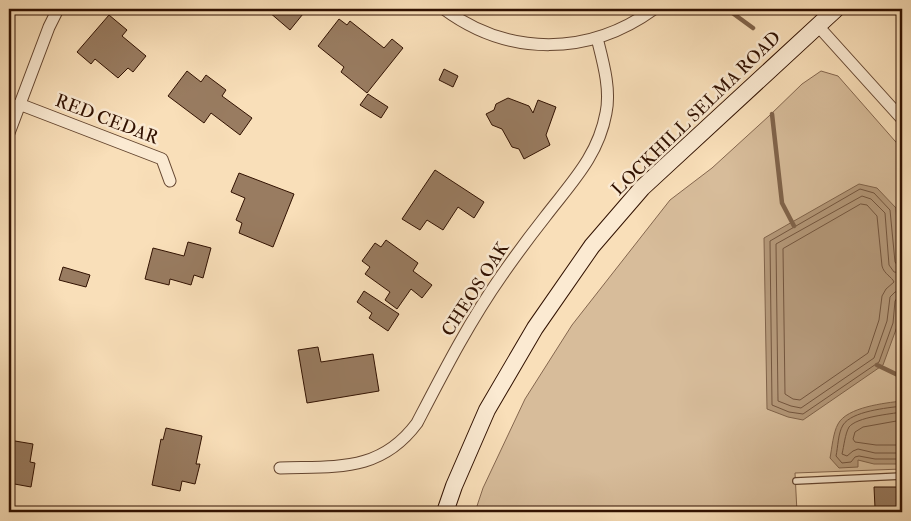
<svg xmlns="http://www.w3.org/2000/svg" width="911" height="521" font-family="'IM FELL Double Pica',serif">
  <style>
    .green { fill: #d7bc9a; stroke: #84664e }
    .water { fill: #b5997a; stroke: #80634a }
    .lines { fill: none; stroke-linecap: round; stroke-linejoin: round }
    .shore { stroke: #73553e; stroke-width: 1 }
    .stream { stroke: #80634a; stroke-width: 4.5 }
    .building { fill: #997c61; stroke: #311101 }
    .service-casing { stroke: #63442f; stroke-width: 8 }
    .minor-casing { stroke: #63442f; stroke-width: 13 }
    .secondary-casing { stroke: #311101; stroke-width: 18 }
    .service { stroke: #fbead2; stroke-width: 5.5 }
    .minor { stroke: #fbead2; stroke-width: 11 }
    .secondary { stroke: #fbead2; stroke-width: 16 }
    .labels { text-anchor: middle; stroke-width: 5; stroke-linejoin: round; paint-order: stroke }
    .street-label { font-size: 18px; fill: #311101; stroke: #fbead2 }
  </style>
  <rect width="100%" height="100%" fill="#f9dfb9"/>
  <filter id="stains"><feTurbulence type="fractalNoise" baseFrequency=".004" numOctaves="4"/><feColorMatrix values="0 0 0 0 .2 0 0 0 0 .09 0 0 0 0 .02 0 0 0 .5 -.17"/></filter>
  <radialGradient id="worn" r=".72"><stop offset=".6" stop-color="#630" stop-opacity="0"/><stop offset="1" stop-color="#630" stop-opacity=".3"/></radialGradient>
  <path class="green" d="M821 71 838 76 902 149V469L795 473 797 512H475L483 488 525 399 572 325 670 200 712 168 769 116 802 84Z"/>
  <path class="water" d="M859 184 877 188 896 208 901 283 898 324 883 365 803 420 788 417 767 409 764 238Z
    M902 401V464H874L858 460V467L839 468 830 458C832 448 833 433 838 424 847 407 885 403 902 401Z"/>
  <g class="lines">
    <path class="shore" d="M861 204 867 205 877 216 882 266C884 274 892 277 894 282L886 289 882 296 879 320 868 353 800 400 793 399 785 394 783 249Z
      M902 267 898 266 895 262 890 210 874 193 860 189 770 241 772 405 789 412 803 414 879 362 893 323 895 301 898 297 902 296
      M902 273 894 272 889 265 885 213 871 199 862 196 776 244 778 401 791 406 801 408 874 358 887 321 890 297 895 292 902 290
      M902 406C887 408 852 411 843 425 838 433 838 447 836 456L842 463 851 462 855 457 859 456 875 459H902
      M902 412C890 414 857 417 849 427 845 434 844 446 842 454L847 456 853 451 858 449 875 453H902
      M902 420 863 427 855 432 853 439 855 442 876 445H902"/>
    <path class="stream" d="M727 9 753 28
      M772 114 782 203 794 226
      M877 365 902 377"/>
  </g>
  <path class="building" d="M271 9H307L290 30 269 12Z
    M109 15 127 30 122 36 146 56 133 72 128 68 118 78 95 59 91 64 77 52Z
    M339 19 347 25 350 21 384 48 392 39 403 48 367 93 341 72 344 67 318 46Z
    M444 69 458 76 453 87 439 80Z
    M187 71 201 82 206 75 226 90 222 96 252 118 240 135 211 113 204 123 168 96Z
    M368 94 388 107 381 118 360 105Z
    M508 98 529 106 533 113 538 100 556 107 546 135 550 145 524 159 519 149 512 147 502 129 492 125 486 114 494 110 496 104Z
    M435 170 484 202 474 218 458 207 443 230 427 220 420 230 402 219Z
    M239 173 294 194 273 247 239 233 242 223 236 220 245 198 231 192Z
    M386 240 418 263 413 271 432 285 422 298 411 289 397 309 385 300 390 292 365 274 370 267 362 261 375 243 381 247Z
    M188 242 211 248 203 278 194 275 191 285 170 279 169 285 145 279 153 248 184 256Z
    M63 267 90 275 86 287 59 280Z
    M364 291 399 314 388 331 369 318 372 313 357 302Z
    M318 347 321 362 373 354 379 391 307 403 298 350Z
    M166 428 202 436 196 464H200L195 484 182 481 180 491 152 485 161 439 163 440Z
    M9 440 33 444 30 462 35 463 31 487 9 483Z
    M874 487H902V512H845V509L875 508Z"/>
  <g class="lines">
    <defs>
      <path id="service" d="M796 481 902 476"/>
      <path id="minor" d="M444 9C509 57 589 56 654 9
        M818 26 902 119
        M19 104 162 159 170 181
        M9 133 49 27 58 9
        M280 468C335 466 380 473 417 423 443 373 469 322 502 275 516 255 530 236 545 217 570 184 598 157 606 113 611 89 603 62 597 38"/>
      <path id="secondary" d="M445 512 454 486 487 410 535 328 592 246 642 188 836 9"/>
    </defs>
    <use href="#service" class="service-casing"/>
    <use href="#minor" class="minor-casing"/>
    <use href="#secondary" class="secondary-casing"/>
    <use href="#service" class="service"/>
    <use href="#minor" class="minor"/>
    <use href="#secondary" class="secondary"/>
  </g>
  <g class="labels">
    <g class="street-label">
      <text transform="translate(696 113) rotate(-44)" y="6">LOCKHILL SELMA ROAD</text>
      <text transform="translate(107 119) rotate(21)" y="6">RED CEDAR</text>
      <text transform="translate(475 289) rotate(-57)" y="6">CHEOS OAK</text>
    </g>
  </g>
  <rect width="911" height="521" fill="none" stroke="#f9dfb9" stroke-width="30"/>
  <rect x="10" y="10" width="891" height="501" fill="none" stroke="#311101" stroke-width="2.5"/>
  <rect x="15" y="15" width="881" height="491" fill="none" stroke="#311101"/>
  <rect width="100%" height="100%" filter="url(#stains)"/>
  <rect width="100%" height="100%" fill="url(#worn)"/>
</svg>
